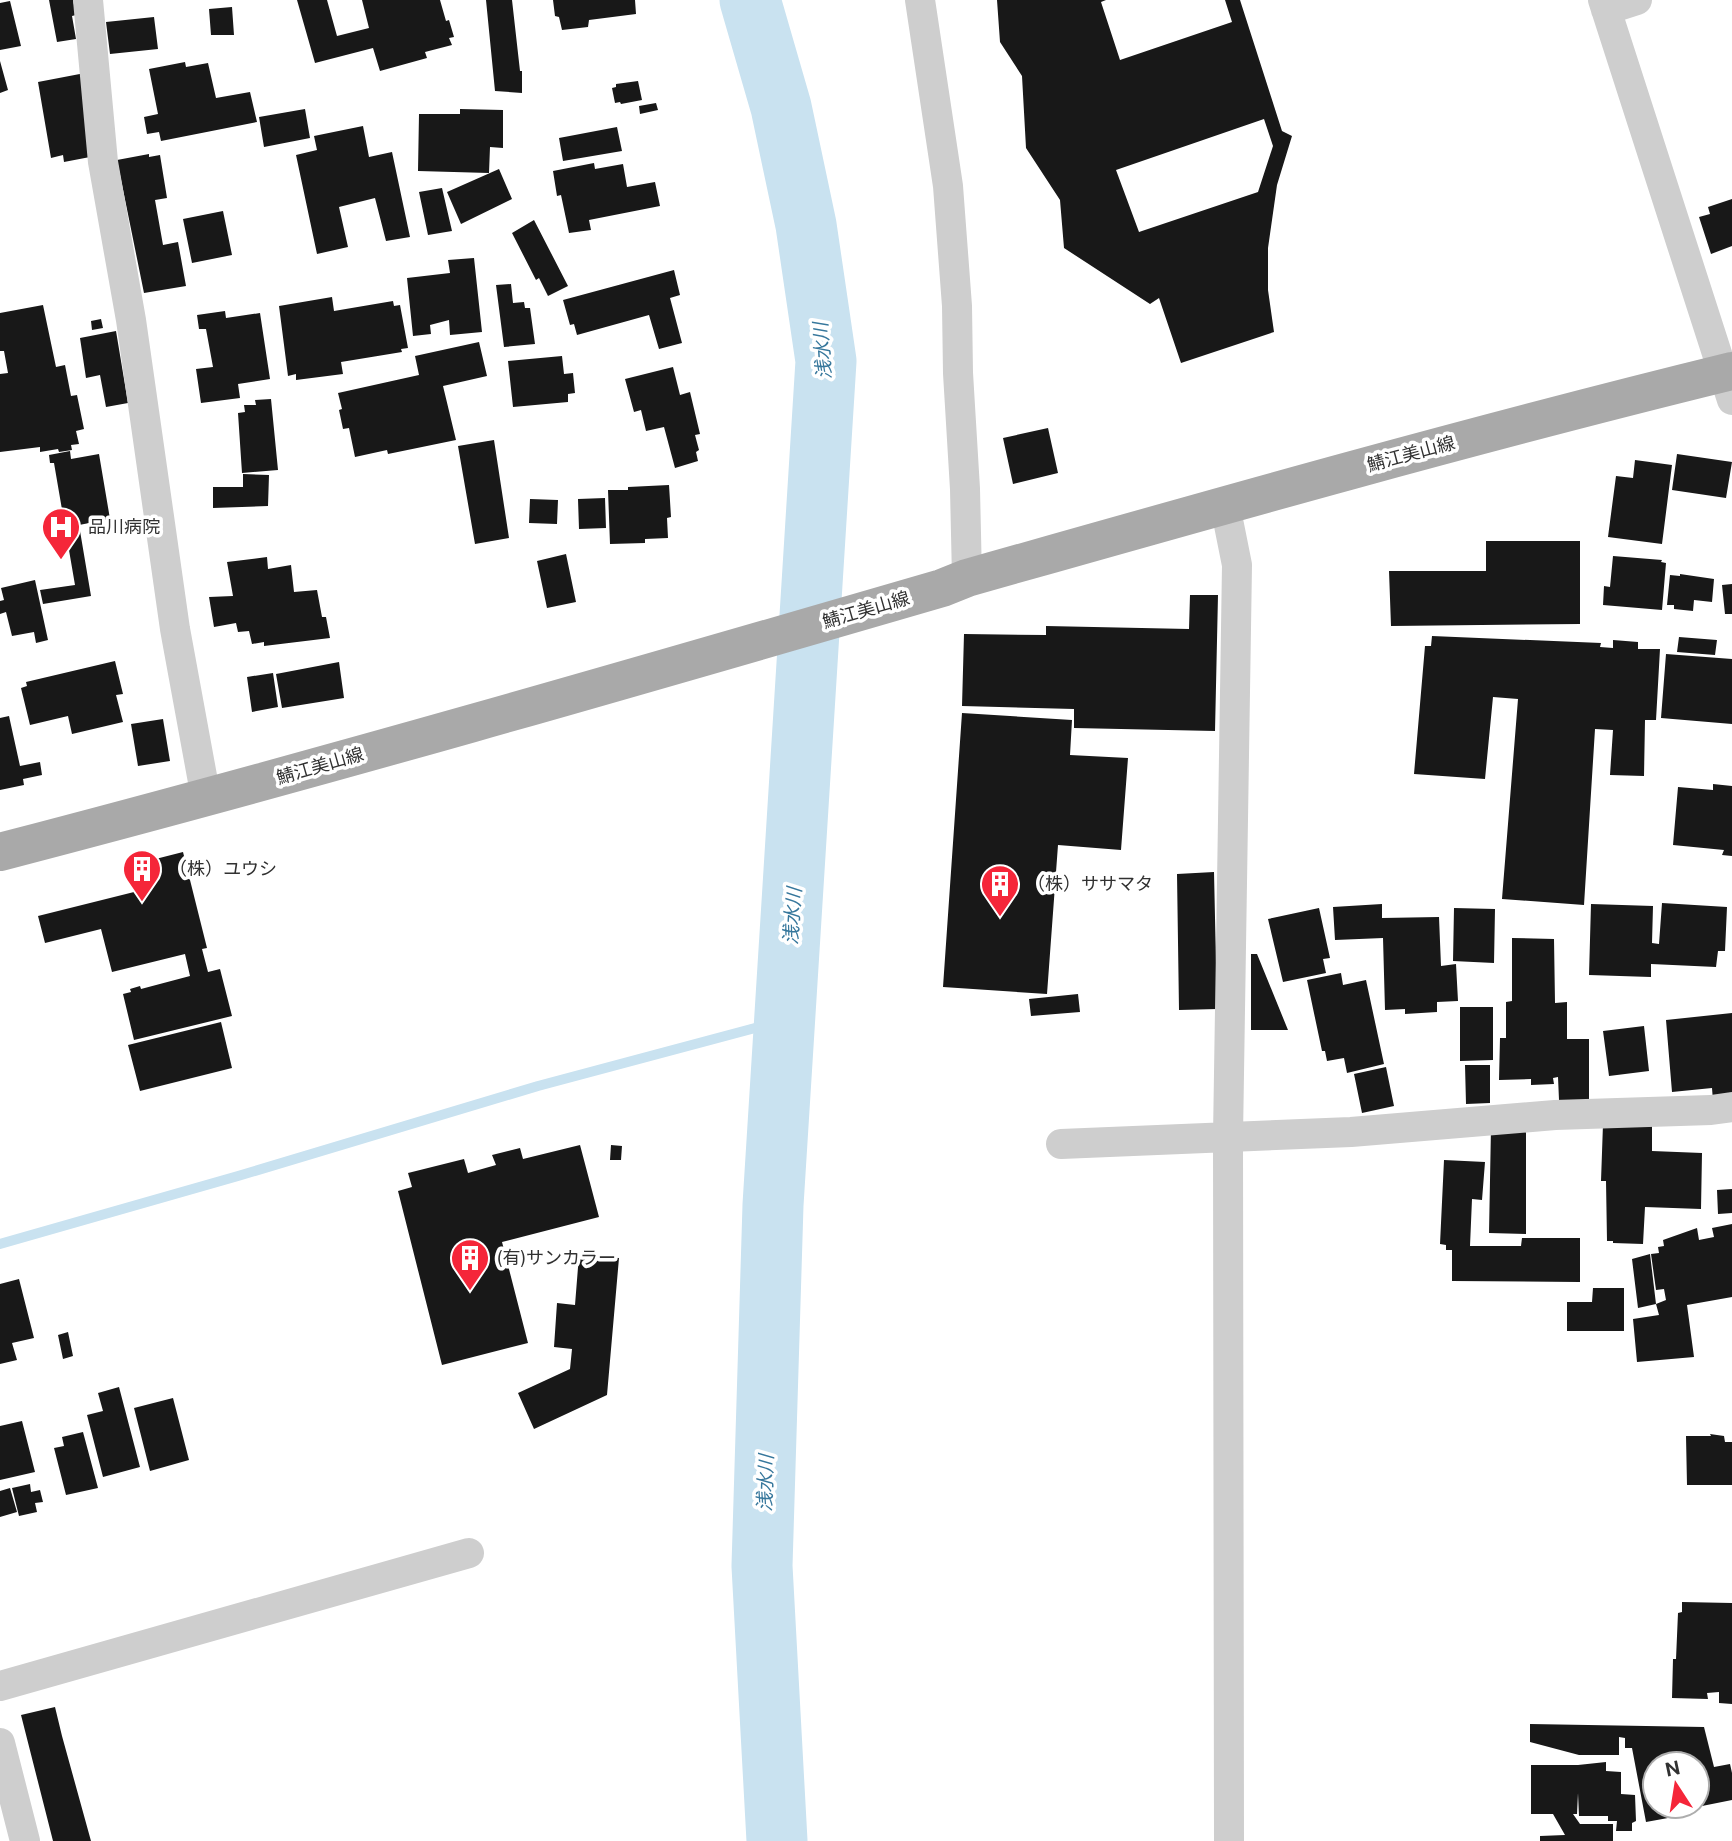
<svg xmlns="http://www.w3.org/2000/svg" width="1732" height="1841" font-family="'Public Sans','Noto Sans JP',sans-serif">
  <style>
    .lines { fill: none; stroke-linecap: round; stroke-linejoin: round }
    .stream { stroke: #c9e2f0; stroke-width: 10 }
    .river { stroke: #c9e2f0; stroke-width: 61 }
    .building { fill: #181818; fill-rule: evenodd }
    .street { stroke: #cecece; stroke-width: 30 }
    .primary { stroke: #a9a9a9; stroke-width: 38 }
    .labels { text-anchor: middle; stroke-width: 7; stroke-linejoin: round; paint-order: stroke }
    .street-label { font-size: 18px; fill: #313131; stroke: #fff }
    .poi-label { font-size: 18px; fill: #313131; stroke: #fff; text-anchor: start }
    .water-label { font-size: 19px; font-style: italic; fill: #36779c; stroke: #fff }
  </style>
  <rect width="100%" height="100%" fill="#fff"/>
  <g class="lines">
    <path class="stream" d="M0 1244 238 1176 538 1086 785 1020"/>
    <path class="river" d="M750 0 781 107 806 225 826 361 773 1205 762 1566 777 1841"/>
  </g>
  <path class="building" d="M49 0H73L76 15 72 16 76 39 57 42Z
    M297 0H327L337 36 369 28 362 0H440L446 21 449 20 454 37 449 38 452 45 425 52 427 58 380 71 373 48 315 63Z
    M486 0H512L520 71H522V93L495 91Z
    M553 0H635L636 14 589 20 588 27 562 30 559 17 555 16Z
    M997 0H1106L1101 2 1120 60 1232 22 1225 0H1240L1282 131 1292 136 1277 185 1268 248V290L1274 332 1181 363 1159 298 1150 304 1064 248 1060 200 1026 148 1022 76 1000 42ZM1264 119 1273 146 1258 192 1139 232 1116 170Z
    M10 1 21 46 0 50V3Z
    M232 7 234 35H211L209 9Z
    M154 17 158 49 110 54 106 22Z
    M0 61 8 90 0 93Z
    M185 62 186 67 208 63 216 98 250 92 257 122 161 141 159 132 147 134 144 117 158 114 149 69Z
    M85 73 90 157 64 162 63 155 51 158 38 82Z
    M638 81 642 100 621 104 620 102 615 103 612 88 616 87V84Z
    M656 103 658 110 640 114 639 106Z
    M305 109 310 138 264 147 259 117Z
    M460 109 503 110V148L490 147 489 173 418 171 419 114H460Z
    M363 126 369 157 392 152 410 237 386 241 375 198 339 207 348 247 317 254 296 155 317 150 314 136Z
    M617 127 622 151 563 161 559 138Z
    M149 154V157L160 155 167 198 155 200 163 245 178 242 186 286 144 293 117 160Z
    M594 163 595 169 623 164 627 187 655 182 660 206 589 220 591 230 569 233 561 195 557 196 553 171Z
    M499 169 512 199 461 224 447 192Z
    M442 188 452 231 428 235 419 192Z
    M1732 199V246L1711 254 1699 217 1710 214 1708 207Z
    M223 211 232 255 192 263 183 219Z
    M534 220 568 286 548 296 539 278 536 280 512 233Z
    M474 258 482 332 450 335 449 320 430 325 431 334 413 336 407 278 450 273 448 260Z
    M674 270 680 295 670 298 682 343 659 349 649 315 577 335 574 324 570 325 563 300Z
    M511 284 513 303 524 302 525 308H530L535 344 504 347 496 285Z
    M332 297 334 311 393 301 394 306 400 305 408 348 401 349 402 352 341 362 343 374 296 380V374L288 376 279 306Z
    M43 305 56 367 65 365 71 396 77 395 84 429 76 431 79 444 71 445 72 450 59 452 58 449 40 452V447L0 452V374L8 373 4 351H0V313Z
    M225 311 226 318 260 313 270 379 238 384 240 398 201 403 196 369 213 367 206 329H199L197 315Z
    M101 319 103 328 92 330 91 321Z
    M116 331 128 403 106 407 100 375 86 378 80 338Z
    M479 342 487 376 443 386 456 440 388 454 387 450 355 457 349 428 343 429 339 410 342 409 338 393 419 375 415 356Z
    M562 356 564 374 573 373 575 393 568 394V402L513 407 508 361Z
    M673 367 680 395 690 392 700 434 695 435 699 450 696 452 698 461 675 468 664 427 646 431 641 410 634 412 625 379Z
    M271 399 278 470 242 473 238 413 245 412 244 405H256L255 400Z
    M1048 428 1058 473 1013 484 1003 438Z
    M494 440 509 538 475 544 458 446Z
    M70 451 71 459 99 454 110 519 79 525 91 596 43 604 40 590 75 585 54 463H50L49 455Z
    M1677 454 1732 462 1726 498 1672 490Z
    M1635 460 1672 465 1662 544 1608 537 1616 476 1633 478Z
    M243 474 269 475 268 506 213 508V487H243Z
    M669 485 671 517 667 518 668 538 645 539V543L610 544 608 490H628V487Z
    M605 498 606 528 579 529 578 499Z
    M530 499 558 500 557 524 529 523Z
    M1486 541H1580V624L1391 626 1389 571H1486Z
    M566 554 576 602 547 608 537 561Z
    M1613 556 1662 560 1661 562 1666 563 1662 610 1603 605 1604 586 1610 587Z
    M267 557 268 569 291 565 294 592 317 590 322 617H326L330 638 264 646V642L252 644 249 631 238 632 236 623 214 627 209 597 233 596 227 562Z
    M1680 574 1714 579 1712 602 1694 600 1693 611 1674 609V605H1667L1670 575 1680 576Z
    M35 580 48 640 36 643 34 632 12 636 6 612 0 614V601L4 600 1 588Z
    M1732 584V614H1725L1722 585Z
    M1190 595H1218L1215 731 1074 728V709L962 706 964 634 1046 635V626L1189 629Z
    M1432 636 1601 643 1600 647 1613 648V640L1638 642V649H1660L1656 720H1645L1644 776 1610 775 1613 730 1595 729 1584 905 1502 899 1518 699 1493 697 1485 779 1414 774 1425 646H1431Z
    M1679 637 1717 640 1715 655 1677 652Z
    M1666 654 1732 659V724L1661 718Z
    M115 661 123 694 116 695 123 722 72 734 68 716 30 725 21 688 27 686 26 682Z
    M339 662 344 698 282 708 276 674Z
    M273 673 278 707 252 712 247 677Z
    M962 713 1072 720 1070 755 1128 758 1121 850 1058 845 1047 994 943 987Z
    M9 716 20 766 40 762 42 775 23 779 24 785 0 790V718Z
    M163 719 170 761 138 766 131 724Z
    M1713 784 1732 786V856L1722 855 1724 850 1673 845 1678 787 1713 790Z
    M183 852 207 948 202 949 208 972 220 969 232 1016 134 1040 123 994 131 992 130 989 140 986 141 989 190 976 185 954 112 972 101 929 45 943 38 916 138 891 132 865Z
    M1214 872 1217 1009 1179 1010 1177 874Z
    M1662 903 1727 907 1725 951H1718L1716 967 1651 964V977L1589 975 1591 904 1653 906 1652 943 1659 944Z
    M1382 904V918L1439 917 1441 966 1456 964 1458 1001 1437 1002V1012L1405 1014V1009L1385 1010 1383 938 1335 940 1333 907Z
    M1319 908 1330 958 1323 959 1326 973 1283 982 1268 919Z
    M1454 908 1495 909 1494 963 1453 961Z
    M1512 938 1554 939 1555 1003 1567 1002V1039H1589V1101L1559 1100 1558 1077 1553 1078 1554 1084 1531 1085V1079L1499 1080 1500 1038H1506V1002L1512 1001Z
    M1251 954H1257L1288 1030H1251Z
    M1341 973 1343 985 1366 980 1384 1064 1347 1073 1344 1058 1327 1061 1325 1051H1322L1307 980Z
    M1078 994 1080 1012 1031 1016 1029 999Z
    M1460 1007H1493V1060L1460 1061Z
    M1732 1013V1100L1713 1101 1712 1088 1672 1092 1666 1020Z
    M221 1022 232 1068 140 1091 128 1045Z
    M1644 1026 1649 1071 1609 1076 1603 1031Z
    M1465 1065H1490V1103L1466 1104Z
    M1386 1067 1394 1106 1362 1113 1354 1074Z
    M1603 1124 1652 1126V1151L1702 1153 1701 1209 1645 1207 1643 1244 1613 1243V1241H1607L1606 1181H1601Z
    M1491 1127 1526 1128V1234L1489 1233Z
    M580 1145 599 1217 502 1242 528 1343 442 1365 398 1191 412 1187 408 1173 464 1159 468 1173 496 1165 492 1155 520 1148 523 1159Z
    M611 1145 622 1146 621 1160H610Z
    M1444 1160 1485 1162 1482 1200 1472 1199 1470 1246H1521L1522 1238H1580V1282L1452 1281V1250H1446V1245L1440 1244Z
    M1732 1189V1213L1718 1214 1717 1190Z
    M1732 1224V1297L1687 1305 1694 1357 1637 1362 1633 1319 1659 1315 1656 1304 1666 1300 1664 1289 1656 1290 1651 1254 1659 1253 1658 1247 1664 1246 1663 1240 1697 1228 1699 1240 1714 1237 1712 1228Z
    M1650 1254 1656 1304 1638 1308 1632 1259Z
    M579 1255 619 1258 607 1395 534 1429 518 1393 570 1369 572 1349 554 1347 557 1303 575 1305Z
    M19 1279 34 1338 12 1343 17 1360 0 1364V1284Z
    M1593 1288H1624V1331H1567V1302H1592Z
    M68 1332 73 1356 63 1359 58 1335Z
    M119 1387 140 1467 103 1477 87 1415 103 1411 98 1393Z
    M173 1398 189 1460 150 1471 134 1408Z
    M22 1421 35 1472 0 1480V1426Z
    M83 1432 98 1488 66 1495 54 1448 64 1446 62 1437Z
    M1710 1434 1724 1436 1725 1442H1732V1485H1687L1686 1436H1711Z
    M30 1484 31 1492 40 1490 43 1502 35 1503 37 1512 19 1516 12 1488Z
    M10 1488 17 1512 0 1517V1491Z
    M1682 1602 1732 1603V1704L1719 1703V1692L1707 1693 1708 1699 1672 1698 1673 1659H1676L1678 1613 1682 1612Z
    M55 1707 62 1736 91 1841H53L21 1715Z
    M1530 1724 1704 1727 1714 1767 1730 1764 1732 1773V1800L1697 1807V1764H1655V1806H1689L1690 1814 1646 1822 1632 1748H1625V1738L1619 1737V1755H1579L1530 1742Z
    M1606 1762V1771L1621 1772V1794L1635 1795 1636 1821 1632 1823V1831H1616L1617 1821H1608V1816H1579L1578 1793 1577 1814H1573L1580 1824H1613V1841H1540V1836L1565 1835 1553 1814H1531V1765H1578Z"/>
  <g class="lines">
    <path class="street" d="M88 0 103 162 131 320 175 629 206 798
      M920 0 948 186 957 306 958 373 965 489 967 578
      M1603 0 1732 400
      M1606 10 1637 0
      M1225 505 1237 565 1228 1137 1229 1841
      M1061 1144 1351 1132 1555 1115 1711 1110 1732 1107
      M0 1686 469 1553
      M0 1743 25 1841"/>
    <path class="primary" d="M0 852C315 770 629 679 942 588L967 578C1221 506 1475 434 1732 371"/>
  </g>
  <defs>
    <symbol id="hospital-pin" viewBox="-11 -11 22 30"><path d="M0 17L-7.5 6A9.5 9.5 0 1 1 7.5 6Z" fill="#f52639" stroke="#fff"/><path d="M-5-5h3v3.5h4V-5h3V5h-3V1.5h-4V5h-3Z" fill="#fff"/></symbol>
    <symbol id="building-pin" viewBox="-11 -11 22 30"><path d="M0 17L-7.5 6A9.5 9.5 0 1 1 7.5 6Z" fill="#f52639" stroke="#fff"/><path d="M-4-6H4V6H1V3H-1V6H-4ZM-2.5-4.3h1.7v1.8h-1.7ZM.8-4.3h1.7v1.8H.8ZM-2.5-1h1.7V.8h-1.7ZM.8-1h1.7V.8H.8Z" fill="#fff"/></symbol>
  </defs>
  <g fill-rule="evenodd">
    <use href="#hospital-pin" x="39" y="505" width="44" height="60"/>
    <use href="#building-pin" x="120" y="847" width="44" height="60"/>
    <use href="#building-pin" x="978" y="862" width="44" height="60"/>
    <use href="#building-pin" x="448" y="1236" width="44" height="60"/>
  </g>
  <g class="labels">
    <g class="street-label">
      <text transform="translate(1411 454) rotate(-15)" y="6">鯖江美山線</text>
      <text transform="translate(866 610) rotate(-16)" y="6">鯖江美山線</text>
      <text transform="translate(320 766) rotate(-16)" y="6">鯖江美山線</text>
    </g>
    <g class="poi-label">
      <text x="88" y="533">品川病院</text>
      <text x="169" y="875">（株）ユウシ</text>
      <text x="1027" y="890">（株）ササマタ</text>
      <text x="497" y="1264">(有)サンカラー</text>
    </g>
    <g class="water-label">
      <text transform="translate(822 351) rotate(-94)" y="7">浅水川</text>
      <text transform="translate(792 916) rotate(-86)" y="7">浅水川</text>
      <text transform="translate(765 1483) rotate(-88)" y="7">浅水川</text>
    </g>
  </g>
  <g transform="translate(1676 1785) rotate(348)"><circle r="33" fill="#ffffff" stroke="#adadad" stroke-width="2"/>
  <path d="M0-5L12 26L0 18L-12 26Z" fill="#f52639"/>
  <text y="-10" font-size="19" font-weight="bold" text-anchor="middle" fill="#313131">N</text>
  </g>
</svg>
